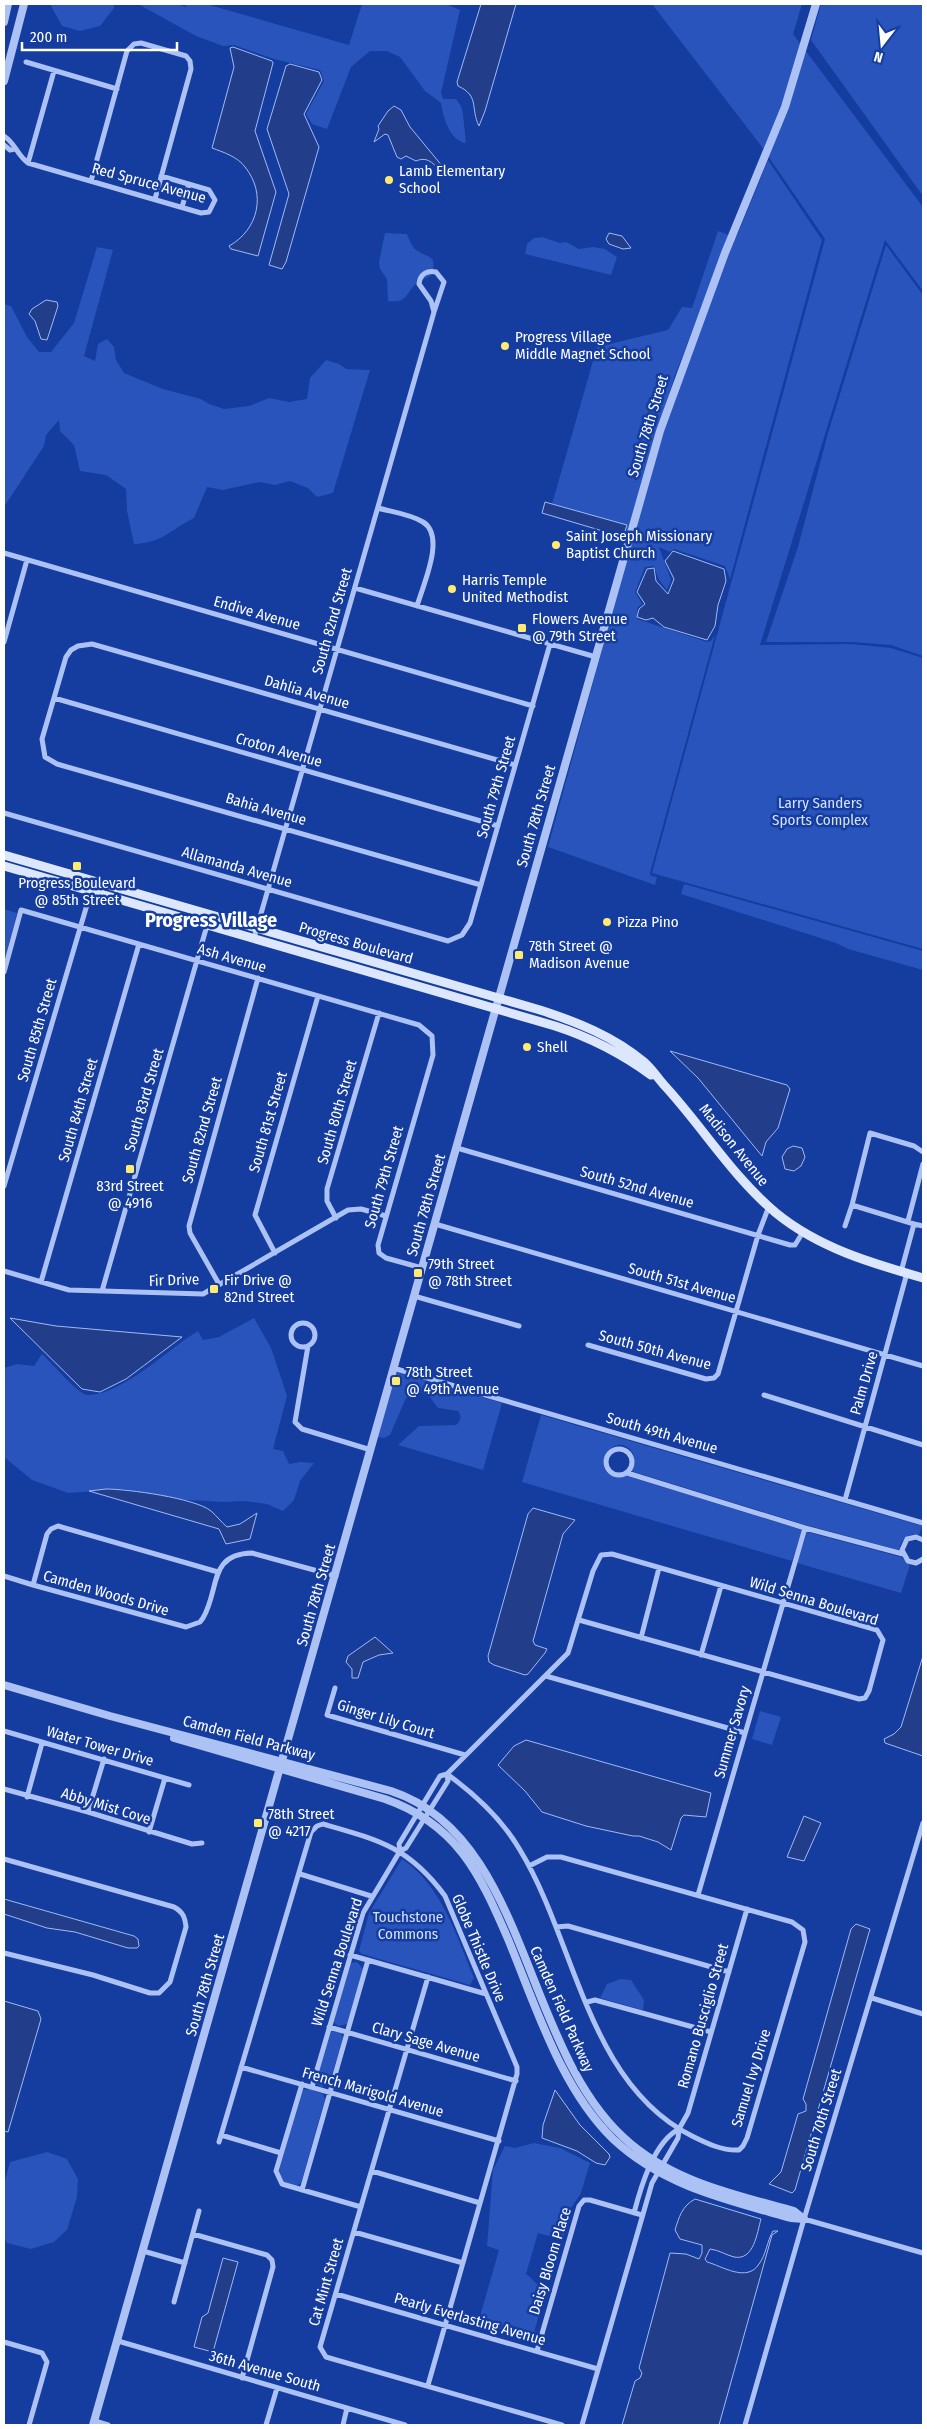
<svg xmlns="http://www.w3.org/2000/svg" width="927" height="2429" font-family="'Fira Sans Condensed',sans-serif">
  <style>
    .green { fill: #2854bc }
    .water { fill: #223e8a; stroke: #9fbaf6 }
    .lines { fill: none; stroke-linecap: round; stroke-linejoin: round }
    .minor { stroke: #adc2f4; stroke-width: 5 }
    .tertiary { stroke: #adc2f4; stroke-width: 8 }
    .secondary { stroke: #dce6fd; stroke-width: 9 }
    .poi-dot { fill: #ffeb6f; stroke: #153c9f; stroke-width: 2 }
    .labels { text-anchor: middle; stroke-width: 5; stroke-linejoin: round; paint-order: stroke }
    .poi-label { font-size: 15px; fill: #fff; stroke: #153c9f; text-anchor: start }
    .street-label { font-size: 15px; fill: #fff; stroke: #153c9f }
    .park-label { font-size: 15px; fill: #d5e1fd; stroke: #153c9f }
    .district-label { font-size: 20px; font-weight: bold; fill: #fff; stroke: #153c9f }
  </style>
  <rect width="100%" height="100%" fill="#153c9f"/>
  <path class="green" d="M50 4H114V8L100 26 80 31 62 26Z
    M138 4H177L186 7V4H206L349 45 362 4H446L460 10 441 93 443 99H456L461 106 463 114 466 143C450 141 443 117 441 103L425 91 400 57 387 51H370L351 67 327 129 312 124 306 114 324 81 320 70 274 59 234 45 223 46 196 36Z
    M652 4H802L793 34 923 207V291L885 240 760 645 852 644 891 648 923 658V949L652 873 825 239 759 143Z
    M821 4H923V196L811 40Z
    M768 160 822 240 730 579 725 566 674 549 670 552 659 547 671 580 667 590 659 580 654 566 645 567 635 592 642 604 637 608V619L707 642 711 641 715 635 650 873 651 876 657 877 655 885 548 847 662 431 735 236H737Z
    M718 231 729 235 674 378 627 538 623 537 627 526 552 504 597 347 668 330 682 307 692 308Z
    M385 233 407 234C409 239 411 245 415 249 427 259 438 253 432 275 427 278 420 280 417 283 404 294 410 303 388 301L387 279 380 269 379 262Z
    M542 237 560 243 566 242 579 249 593 247 605 249 617 257 611 275 525 254 527 244 534 238Z
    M886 245 923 295V656L891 645 852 642H766L798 547 828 433Z
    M97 247 113 250 84 356 95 361 98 344 107 339 114 347 116 360 124 373 163 389 201 399 209 404 224 409 249 406 269 398 289 402 307 399 310 378 326 360 339 364 346 369 370 370 333 493 317 497 308 488 290 481 275 485 260 482 223 490 207 487 194 518C170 530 162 543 134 544L127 511 126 489 106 475 80 471 74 445 60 431 59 420 46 435 44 446 4 507V304L11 306 27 337 39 352H51L74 323Z
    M684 884 923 951V970L848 949 836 943 681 894Z
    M4 909 17 913 5 959H4Z
    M254 1318 271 1348 287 1396 273 1449 283 1451 289 1464 300 1462 314 1463 300 1481 294 1500 283 1511 267 1504 244 1501 224 1502 171 1499 123 1489 68 1493 32 1480 4 1457V1368L17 1364 34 1366 42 1354C51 1362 78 1394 87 1395 121 1396 168 1349 198 1331L203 1340 219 1337Z
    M395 1372 502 1403 483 1470 398 1445 419 1426 456 1425C461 1421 462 1416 458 1411L438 1408 429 1396 420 1392 406 1398 390 1435 384 1438 377 1437Z
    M541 1415 922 1526 919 1535C908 1532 901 1539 899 1550L806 1525 631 1471C634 1465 636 1459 632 1452 612 1425 582 1484 627 1476L802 1530 792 1561 522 1482Z
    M807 1532 901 1557 910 1565 901 1593 797 1563Z
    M760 1711 781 1717 772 1745 752 1739Z
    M402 1859C442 1886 456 1935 474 1978L470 1985 362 1954 359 1951 369 1913Z
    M357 1962 363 1969 347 2024 339 2026 333 2022 351 1963Z
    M621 1979 631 1980 644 2000 643 2010 600 1998 607 1984Z
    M333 2031 341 2033 343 2038 329 2084 321 2087 316 2083V2080L331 2032Z
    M309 2089 323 2094 325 2099 301 2183 296 2186 283 2182 279 2171 301 2092 303 2090Z
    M534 2143 560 2148 590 2163 581 2193 569 2211 563 2240 538 2233 526 2274C554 2296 541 2303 534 2333L527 2337 478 2323 499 2250 487 2246 493 2170 505 2146 515 2148Z
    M47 2152 67 2159 78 2179 77 2197 67 2230 54 2242 31 2249 7 2243 4 2238V2184L10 2162Z"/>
  <path class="water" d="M481 4H516L485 111 479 126C470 108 480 96 458 86L457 82Z
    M233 47 272 61 273 63 255 131 276 192 258 256 231 249 229 246C258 230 267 194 245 167 238 157 223 152 212 148L234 67 230 48Z
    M290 64 319 72 322 80 304 114 319 147 286 262 282 269 269 265 289 194 267 129 286 66Z
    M394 106 401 110 410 127 443 167 445 173C434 167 430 155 416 161L406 156 401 159 397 157 388 135 385 134 374 142 379 129 378 126 388 111Z
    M609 233 622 236 631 248 623 249 609 244 606 239Z
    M46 300 57 302 58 306 47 340 41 339 35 321 29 314 32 309Z
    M545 502 627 525 623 537 542 513Z
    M673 551 724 569 726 581 718 605 715 626 707 640 664 627 653 618 646 620 637 617 639 609 645 604 637 592 647 569 654 568 656 581 668 594 674 579 665 561Z
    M670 1051 787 1085 790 1089 778 1128 766 1142 762 1156 698 1078Z
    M793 1146 802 1148 805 1157 801 1166 794 1171 785 1169 782 1157 787 1149Z
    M10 1318 56 1326 182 1337 126 1379 100 1392 82 1389Z
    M106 1489C127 1489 195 1498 211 1511 217 1516 221 1522 227 1527L240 1524 257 1513 250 1539 226 1544 219 1529 89 1491Z
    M533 1508 575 1520 563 1534 533 1641 535 1645 547 1649 545 1653 528 1674 525 1675 494 1665 489 1662 488 1656 528 1514Z
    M375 1637 393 1653 379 1655 363 1662 358 1678H352V1669L346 1662 348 1656Z
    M923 1656V1756L885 1743 884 1739 894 1734 901 1727Z
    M526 1740 711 1793 706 1817 684 1815 681 1818 671 1850 658 1842 639 1836H633L586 1826 542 1812 525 1791 498 1765 514 1746Z
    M804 1816 821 1823 804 1861 787 1857Z
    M4 1899 134 1936 138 1939 139 1946 137 1948H128L75 1932 47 1928 4 1914Z
    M856 1924 870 1929 795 2190 792 2193 769 2184 781 2172 798 2114 806 2111V2104L803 2099 851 1929Z
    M4 2001 38 2011 41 2019 8 2132 4 2131Z
    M555 2090 580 2125 609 2154 610 2157 605 2165 596 2163 577 2151 542 2138 543 2125Z
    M695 2199 761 2219C757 2233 754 2261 734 2257 726 2255 719 2250 710 2249L705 2259 707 2262C722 2266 747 2283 759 2264 766 2255 767 2241 773 2231H778L772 2235 719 2425H622L635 2381 640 2378 642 2373 639 2368 670 2253 686 2254 699 2259 702 2253V2245L680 2239 675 2230C679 2217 682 2206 695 2199Z
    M223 2258 238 2262 213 2352 194 2347 202 2317 208 2313Z"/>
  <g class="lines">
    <path class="minor" d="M26 62 117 89
      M4 136C16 144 16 154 28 163L201 213 209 212 215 200 209 190 161 176
      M4 145 10 150 15 149
      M28 163 54 71
      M91 181 127 51 134 44 141 43 186 56 190 61 191 69 155 199
      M182 207 189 184
      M378 508C392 512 410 514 423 522 446 536 423 585 417 606
      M4 553 533 706
      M355 588 596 657
      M4 642 27 560
      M54 698 498 826
      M4 813 448 941 462 935 470 923 550 644
      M481 885 57 764 45 757 42 739 66 657 71 650 78 646 92 644 515 765
      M254 938 434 312 444 282 436 272C427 270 420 274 419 284L431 301 434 312
      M4 972 21 910 419 1025 432 1036 433 1055 378 1245 379 1253 386 1258 422 1268
      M457 1148 790 1245H795L803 1232
      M4 1186 94 881
      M336 1218 327 1201V1189L379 1013
      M908 1221 923 1164
      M435 1224 923 1366
      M914 1224 923 1226
      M845 1226 852 1205
      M275 1253 255 1215 318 996
      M4 1271 69 1290 203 1294 348 1210 361 1209 386 1216
      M901 1272 914 1224 852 1205 870 1133 914 1146 923 1152
      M41 1282 139 944
      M219 1284 190 1233 189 1226 258 978
      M102 1291 210 915
      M414 1296 519 1326
      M291 1335a12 12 0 1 1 24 0a12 12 0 1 1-24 0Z
      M588 1345 706 1379 714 1378 718 1374 758 1235 769 1206
      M308 1346 295 1422 302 1429 371 1450
      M393 1368 923 1523
      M764 1395 923 1445
      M606 1462a13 13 0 1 1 26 0a13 13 0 1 1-26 0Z
      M627 1473 805 1528
      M845 1500 907 1273
      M923 1540 916 1537 907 1539 902 1550 908 1561 916 1563 923 1559
      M218 1572 58 1526 51 1529 47 1534 33 1585 186 1627 200 1622 203 1618C220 1589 208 1554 252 1553L336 1576
      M4 1576 33 1585
      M641 1638 659 1568
      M701 1655 721 1586
      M546 1676 745 1733
      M335 1688 327 1715 465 1755
      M4 1731 189 1785
      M447 1774C476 1795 502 1819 520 1850 576 1942 587 2083 692 2136 706 2143 722 2151 739 2150L743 2146 747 2138 805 1942 803 1930 792 1922 561 1857H547L529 1866
      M4 1789 88 1812 192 1844 202 1843
      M27 1797 42 1743
      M88 1812 104 1759
      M149 1832 165 1778
      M400 1851 399 1844 440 1776 447 1774 568 1653 593 1571 601 1555 612 1554 877 1630 883 1640 869 1691 865 1698 859 1699 579 1620
      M4 1859 174 1907C183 1912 185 1917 186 1927L170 1982 159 1993H150L93 1975 4 1953
      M300 1874 371 1896
      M698 1895 805 1528 903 1554
      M556 1927 568 1926 729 1972
      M350 1955 486 1994
      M428 1977 320 2347 326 2357 562 2425
      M872 1998 923 2014
      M587 2002 595 2000 711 2032
      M329 2027 516 2081
      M241 2067 499 2141
      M302 2084 276 2171 282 2184 361 2207
      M312 2087 363 1913 400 1851 406 1848 448 1781 447 1774
      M221 2135 281 2153
      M219 2142 311 1832 317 1826 323 1824C379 1840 409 1847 445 1896L517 2067V2074L428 2385
      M372 2171 480 2203
      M302 2190 368 1960
      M634 2213C641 2186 654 2142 679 2129
      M804 2219 923 2253
      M354 2232 463 2263
      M193 2234 267 2255 272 2260 273 2267 242 2378
      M143 2251 185 2263
      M336 2294 598 2369
      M174 2302 199 2211
      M118 2341 405 2425
      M4 2342 42 2353 47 2362 29 2425
      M537 2351 579 2206 584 2200H590L642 2215
      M95 2421 108 2425
      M266 2425 277 2388
      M343 2425 347 2408
      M582 2425 652 2183 678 2138 679 2129 688 2113 747 1909
      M745 2425 804 2219 923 1823"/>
    <path class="tertiary" d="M4 22 8 4
      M4 81 24 4
      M4 1685 110 1716 391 1791C531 1837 522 2055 631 2144 678 2183 737 2195 794 2211L804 2219
      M174 1738 385 1799C457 1824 480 1874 508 1939 536 2006 560 2087 613 2139 663 2186 727 2200 791 2218L804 2219
      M93 2425 660 431 725 253 785 107 816 4"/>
    <path class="secondary" d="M4 855 540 1010C577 1022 613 1036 644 1062 652 1069 657 1077 664 1085 702 1126 732 1176 776 1213 819 1248 871 1263 923 1278
      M4 866 555 1026C589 1037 622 1054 651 1075"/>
  </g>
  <g class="poi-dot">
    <circle cx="389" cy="180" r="5"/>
    <circle cx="505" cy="346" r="5"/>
    <circle cx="556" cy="545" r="5"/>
    <circle cx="452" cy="589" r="5"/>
    <rect x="517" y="623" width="10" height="10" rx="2.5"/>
    <rect x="72" y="861" width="10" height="10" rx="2.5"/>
    <circle cx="607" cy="922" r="5"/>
    <rect x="514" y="950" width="10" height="10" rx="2.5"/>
    <circle cx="527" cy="1047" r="5"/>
    <rect x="125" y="1164" width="10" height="10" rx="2.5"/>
    <rect x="413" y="1268" width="10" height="10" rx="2.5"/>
    <rect x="209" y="1284" width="10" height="10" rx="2.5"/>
    <rect x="391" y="1376" width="10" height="10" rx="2.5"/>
    <rect x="253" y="1818" width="10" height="10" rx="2.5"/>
  </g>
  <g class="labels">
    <g class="poi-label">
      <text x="399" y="176">Lamb Elementary<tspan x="399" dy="17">School</tspan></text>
      <text x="515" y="342">Progress Village<tspan x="515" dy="17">Middle Magnet School</tspan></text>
      <text x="566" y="541">Saint Joseph Missionary<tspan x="566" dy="17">Baptist Church</tspan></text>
      <text x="462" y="585">Harris Temple<tspan x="462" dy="17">United Methodist</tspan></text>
      <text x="532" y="624">Flowers Avenue<tspan x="532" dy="17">@ 79th Street</tspan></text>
      <text x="77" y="888" text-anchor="middle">Progress Boulevard<tspan x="77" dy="17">@ 85th Street</tspan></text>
      <text x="617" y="927">Pizza Pino</text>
      <text x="529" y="951">78th Street @<tspan x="529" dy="17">Madison Avenue</tspan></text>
      <text x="537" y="1052">Shell</text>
      <text x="130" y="1191" text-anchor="middle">83rd Street<tspan x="130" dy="17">@ 4916</tspan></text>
      <text x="428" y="1269">79th Street<tspan x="428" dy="17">@ 78th Street</tspan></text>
      <text x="224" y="1285">Fir Drive @<tspan x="224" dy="17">82nd Street</tspan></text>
      <text x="406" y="1377">78th Street<tspan x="406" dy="17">@ 49th Avenue</tspan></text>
      <text x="268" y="1819">78th Street<tspan x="268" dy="17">@ 4217</tspan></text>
    </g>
    <g class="street-label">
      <text transform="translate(149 183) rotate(15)" y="5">Red Spruce Avenue</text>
      <text transform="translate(648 426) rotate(-73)" y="5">South 78th Street</text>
      <text transform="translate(257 613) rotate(16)" y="5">Endive Avenue</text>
      <text transform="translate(332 621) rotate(-74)" y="5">South 82nd Street</text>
      <text transform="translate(307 692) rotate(16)" y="5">Dahlia Avenue</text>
      <text transform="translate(279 750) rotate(16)" y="5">Croton Avenue</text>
      <text transform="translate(496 787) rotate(-74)" y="5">South 79th Street</text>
      <text transform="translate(266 809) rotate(16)" y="5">Bahia Avenue</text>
      <text transform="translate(536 816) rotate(-74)" y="5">South 78th Street</text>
      <text transform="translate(237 867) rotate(16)" y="5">Allamanda Avenue</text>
      <text transform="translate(356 943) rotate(16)" y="5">Progress Boulevard</text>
      <text transform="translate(232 958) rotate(16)" y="5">Ash Avenue</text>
      <text transform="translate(37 1030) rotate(-74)" y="5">South 85th Street</text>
      <text transform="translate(144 1100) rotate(-74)" y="5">South 83rd Street</text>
      <text transform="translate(78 1110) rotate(-74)" y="5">South 84th Street</text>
      <text transform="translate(337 1112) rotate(-74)" y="5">South 80th Street</text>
      <text transform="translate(268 1122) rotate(-74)" y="5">South 81st Street</text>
      <text transform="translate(202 1130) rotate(-74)" y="5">South 82nd Street</text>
      <text transform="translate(734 1145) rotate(51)" y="5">Madison Avenue</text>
      <text transform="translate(384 1177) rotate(-74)" y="5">South 79th Street</text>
      <text transform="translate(637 1187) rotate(16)" y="5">South 52nd Avenue</text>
      <text transform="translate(426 1205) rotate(-74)" y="5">South 78th Street</text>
      <text transform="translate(174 1280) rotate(-2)" y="5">Fir Drive</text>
      <text transform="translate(682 1283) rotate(16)" y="5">South 51st Avenue</text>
      <text transform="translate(655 1350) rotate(15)" y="5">South 50th Avenue</text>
      <text transform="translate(864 1383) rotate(-74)" y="5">Palm Drive</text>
      <text transform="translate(662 1433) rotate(16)" y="5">South 49th Avenue</text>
      <text transform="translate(106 1593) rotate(16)" y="5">Camden Woods Drive</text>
      <text transform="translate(316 1595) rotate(-74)" y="5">South 78th Street</text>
      <text transform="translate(814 1601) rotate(17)" y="5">Wild Senna Boulevard</text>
      <text transform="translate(386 1719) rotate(17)" y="5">Ginger Lily Court</text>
      <text transform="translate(732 1732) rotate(-74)" y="5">Summer Savory</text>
      <text transform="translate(249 1738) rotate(15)" y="5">Camden Field Parkway</text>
      <text transform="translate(100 1746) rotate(16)" y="5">Water Tower Drive</text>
      <text transform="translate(106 1806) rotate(17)" y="5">Abby Mist Cove</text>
      <text transform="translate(479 1948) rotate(67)" y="5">Globe Thistle Drive</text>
      <text transform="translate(337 1962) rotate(-72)" y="5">Wild Senna Boulevard</text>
      <text transform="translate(205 1985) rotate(-74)" y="5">South 78th Street</text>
      <text transform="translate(562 2009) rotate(66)" y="5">Camden Field Parkway</text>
      <text transform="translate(703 2016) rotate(-74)" y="5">Romano Busciglio Street</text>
      <text transform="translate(426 2042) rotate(16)" y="5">Clary Sage Avenue</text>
      <text transform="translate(751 2078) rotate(-73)" y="5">Samuel Ivy Drive</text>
      <text transform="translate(373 2092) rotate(16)" y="5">French Marigold Avenue</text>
      <text transform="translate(821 2120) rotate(-73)" y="5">South 70th Street</text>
      <text transform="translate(550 2261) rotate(-73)" y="5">Daisy Bloom Place</text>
      <text transform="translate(326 2282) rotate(-74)" y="5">Cat Mint Street</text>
      <text transform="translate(470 2319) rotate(16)" y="5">Pearly Everlasting Avenue</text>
      <text transform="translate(265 2371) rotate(16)" y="5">36th Avenue South</text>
    </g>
    <g class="park-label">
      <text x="820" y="808">Larry Sanders<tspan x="820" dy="17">Sports Complex</tspan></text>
      <text x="408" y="1922">Touchstone<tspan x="408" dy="17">Commons</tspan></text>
    </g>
    <g class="district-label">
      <text x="211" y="927">Progress Village</text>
    </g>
  </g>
  <rect width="927" height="2429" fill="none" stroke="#ffffff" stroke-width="10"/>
  <g transform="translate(882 45) rotate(196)" stroke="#153c9f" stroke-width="4" paint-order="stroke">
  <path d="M0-4L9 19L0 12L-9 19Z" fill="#ffffff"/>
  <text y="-8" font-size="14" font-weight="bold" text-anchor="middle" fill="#ffffff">N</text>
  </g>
  <path d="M22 42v8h155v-8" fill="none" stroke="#ffffff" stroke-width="2.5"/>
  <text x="30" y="42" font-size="15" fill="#ffffff" stroke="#153c9f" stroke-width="4" paint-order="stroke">200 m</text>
</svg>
